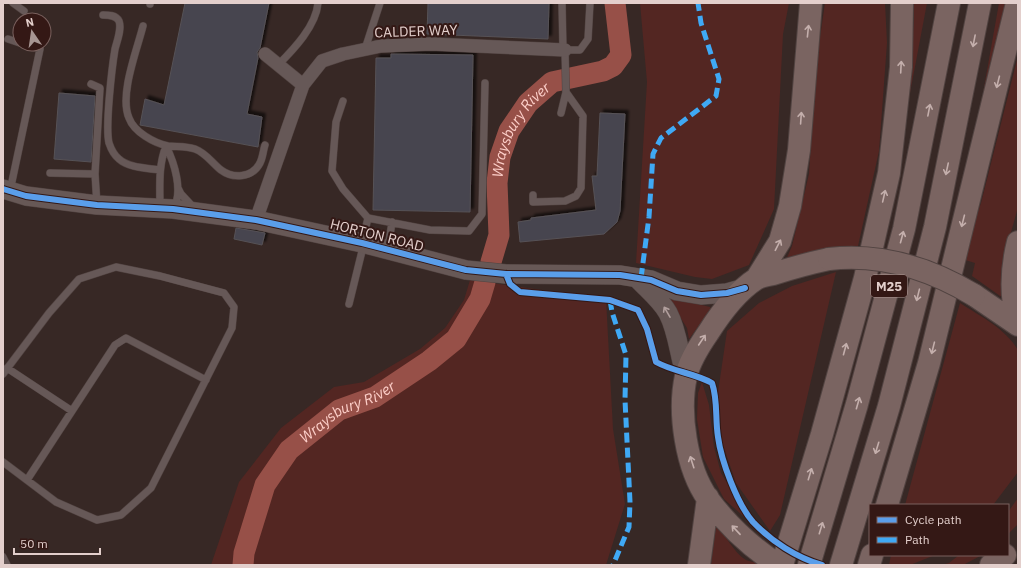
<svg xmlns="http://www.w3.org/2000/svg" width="1021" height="568" font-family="'IBM Plex Sans',sans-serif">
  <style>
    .green { fill: #532622 }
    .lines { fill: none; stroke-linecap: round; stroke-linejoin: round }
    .river { stroke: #975048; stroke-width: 21 }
    .building { fill: #47444f; stroke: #565256; filter: url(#shadow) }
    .lane-casing { stroke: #514341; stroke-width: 8 }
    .street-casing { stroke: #514341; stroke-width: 14 }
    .secondary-casing { stroke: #514341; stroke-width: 20 }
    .highway-casing { stroke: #514341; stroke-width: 24 }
    .lane { stroke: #665857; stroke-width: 7 }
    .street { stroke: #665857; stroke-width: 13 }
    .secondary { stroke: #675856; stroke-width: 19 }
    .highway { stroke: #7a6461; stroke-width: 22 }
    .highway-bridge-casing { stroke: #514341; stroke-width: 24; stroke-linecap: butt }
    .highway-bridge { stroke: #7a6461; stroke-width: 22 }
    .quiet { stroke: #3fa9f5; stroke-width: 5; stroke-dasharray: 10 5; stroke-linecap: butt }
    .cycleway-casing { stroke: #341815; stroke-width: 8 }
    .cycleway { stroke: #5a9eea; stroke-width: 6 }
    .oneway { stroke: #c4afac }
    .oneway2 { stroke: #b19f9d }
    .labels { text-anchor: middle; stroke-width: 4; stroke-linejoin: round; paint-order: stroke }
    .shield { fill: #341815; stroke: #ae9895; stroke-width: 1 }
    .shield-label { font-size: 13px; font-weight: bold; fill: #e3cfcc }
    .street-label { font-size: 14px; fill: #e3cfcc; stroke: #341815 }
    .water-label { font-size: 15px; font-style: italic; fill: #fdcfc9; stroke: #341815 }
  </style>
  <defs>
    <filter id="shadow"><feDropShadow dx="3.5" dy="-3.5" stdDeviation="1" flood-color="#0009"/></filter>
  </defs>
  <rect width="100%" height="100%" fill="#372825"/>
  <path class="green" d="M640 3H789L783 34 774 209 749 265 712 279 695 277 636 263 647 82Z
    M825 3H885L887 43 879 151 858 246 834 248 785 262 792 246 809 174 816 65Z
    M913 3H927L907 109 914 19Z
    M999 3H1006L983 93Z
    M1018 56V207L1005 254 1003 298 972 276 975 263 962 259 981 203Z
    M836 272 780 515 770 531 736 483 722 442 718 392 727 331 759 303 792 286Z
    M470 280 606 299 613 429 625 504 606 565H211L239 482 281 428 334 387 364 382 420 349 445 328 464 300Z
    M665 293 681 300 710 307 711 309 689 339 687 328Z
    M960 303C980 316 1006 329 1018 350V472L993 505H905Z
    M702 382 709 405 714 447 721 473 752 524 724 499 703 457 697 419 698 393Z
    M1018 498V524L1008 534V512Z
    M716 526C727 536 733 552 746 560 751 562 758 562 760 565H711Z
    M891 555H935L910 565H889Z
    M959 555H982L963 565H942L949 563Z"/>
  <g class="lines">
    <g class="river">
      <path id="s1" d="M491 262 499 235 497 183 500 157 509 131 528 103 552 82 603 71 613 66 621 55 615 3"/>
      <path id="s2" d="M243 565 244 553 265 485 289 450 339 410 375 397 429 361 456 339 480 299 485 282"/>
    </g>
  </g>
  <path class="building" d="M185 3H269L260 48 257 52 258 58 247 114 262 117 258 147 140 125 145 99 164 105Z
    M428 3H549L548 39 427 34Z
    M391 54 473 55 470 212 373 210 376 58H391Z
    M59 93 95 96 91 162 54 159Z
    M600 113 625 114 620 211 617 222 604 234 520 242 518 222 531 220V218L596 210 592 176H597Z
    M236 228 265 233 262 245 234 239Z"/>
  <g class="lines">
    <defs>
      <path id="lane" d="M13 3 24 11
        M562 3 563 50
        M150 4V3
        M103 15C108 15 116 15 119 21 122 29 117 41 115 49 112 67 105 127 109 143 111 149 114 155 119 159 129 168 147 168 160 170
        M143 26C137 50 119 95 129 118 134 132 154 143 168 146 176 147 186 146 195 149 206 153 212 163 221 170 233 179 252 178 260 163 263 157 263 151 265 145
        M8 39 20 43
        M365 49 380 3
        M278 65C294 49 316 26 318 3
        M91 84 100 88 95 174 97 205
        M343 101 336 122 332 171 343 189 368 218 430 230 469 231 482 214 485 83
        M561 113 566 92 565 50H580L588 39 590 3
        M166 146C174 162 184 192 173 209
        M50 173 95 174
        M178 188 181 194 194 208
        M10 191 40 49 23 44
        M533 195V202L565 201 576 196 581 188 583 116 566 92
        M160 209C160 187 158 166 166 146
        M362 243 368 218
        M388 249 392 222
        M349 304 364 243
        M7 368 72 411
        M3 374 49 313 79 279 116 267 160 276 224 293 234 307 232 328 151 488 121 515 97 520 56 502 3 462
        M27 480 115 345 126 338 206 380
        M3 557 7 565"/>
      <path id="street" d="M265 54 303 85
        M256 220 303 85 322 61 343 54 381 46 431 44 565 50"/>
      <path id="secondary" d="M3 189 26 196 97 205 173 209 256 220 362 243 466 270 506 274 620 275 651 280 677 291 701 295 727 293 745 288
        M637 278C647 289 661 300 668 313 678 332 679 355 686 376"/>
      <path id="highway" d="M1018 242C1011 270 1010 296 1018 323
        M757 278 780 241 790 206 799 150 811 3
        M974 295 1018 325
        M887 505 929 363 1017 3
        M699 565 708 498
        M778 565C751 547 727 525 708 499 686 468 678 412 686 376 690 360 699 346 708 333 720 314 736 292 756 279 761 276 768 275 773 274 792 268 810 263 829 259
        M782 565 822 434 865 278 889 173 901 67 902 3
        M809 565 857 404 904 229 949 3
        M841 565 889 406 935 227 980 3
        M869 565 872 555
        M991 565 1005 555"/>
    </defs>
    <use href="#lane" class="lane-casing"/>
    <use href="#street" class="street-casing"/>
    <use href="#secondary" class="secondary-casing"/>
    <use href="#highway" class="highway-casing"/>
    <use href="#lane" class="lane"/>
    <use href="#street" class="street"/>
    <use href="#secondary" class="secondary"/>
    <use href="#highway" class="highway"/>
    <defs>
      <path id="highway-bridge" d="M829 259C881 253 929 268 974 295"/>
    </defs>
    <use href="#highway-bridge" class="highway-bridge-casing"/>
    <use href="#highway-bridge" class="highway-bridge"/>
    <path class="quiet" d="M641 278 649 217 653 154 661 138 716 96 719 79 701 23 698 3
      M610 300 612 312 626 355 625 400 630 502 629 527 613 565"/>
    <defs>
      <path id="cycleway" d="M3 189 26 196 97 205 173 209 256 220 362 243 466 270 506 274 620 275 651 280 677 291 701 295 727 293 745 288
        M506 274 510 284 520 292 610 300 638 310 647 329 656 362C674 372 694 373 712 383 718 400 715 419 718 437 721 460 737 504 753 522 771 541 797 558 822 565"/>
    </defs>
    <use href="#cycleway" class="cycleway-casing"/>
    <use href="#cycleway" class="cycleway"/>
  </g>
  <defs><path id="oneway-shaft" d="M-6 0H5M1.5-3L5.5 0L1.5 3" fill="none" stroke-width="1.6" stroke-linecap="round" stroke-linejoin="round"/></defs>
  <g class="oneway">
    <use href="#oneway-shaft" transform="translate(808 31) rotate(-84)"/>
    <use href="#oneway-shaft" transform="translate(974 41) rotate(101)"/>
    <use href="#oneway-shaft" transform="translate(901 67) rotate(-87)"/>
    <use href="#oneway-shaft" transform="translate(998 82) rotate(104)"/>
    <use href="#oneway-shaft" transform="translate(929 110) rotate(-79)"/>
    <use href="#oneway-shaft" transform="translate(801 118) rotate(-86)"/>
    <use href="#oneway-shaft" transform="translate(947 169) rotate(102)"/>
    <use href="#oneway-shaft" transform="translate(884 196) rotate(-77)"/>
    <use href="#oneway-shaft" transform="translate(963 221) rotate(104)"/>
    <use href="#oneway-shaft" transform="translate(902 237) rotate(-75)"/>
    <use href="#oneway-shaft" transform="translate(778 245) rotate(-63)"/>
    <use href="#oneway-shaft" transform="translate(918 295) rotate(104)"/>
    <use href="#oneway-shaft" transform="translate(702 340) rotate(-56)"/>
    <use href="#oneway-shaft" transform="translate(933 348) rotate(104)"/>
    <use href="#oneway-shaft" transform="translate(845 349) rotate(-75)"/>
    <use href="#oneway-shaft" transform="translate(858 403) rotate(-74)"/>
    <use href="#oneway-shaft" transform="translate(877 448) rotate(107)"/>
    <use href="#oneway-shaft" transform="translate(692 462) rotate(-108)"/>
    <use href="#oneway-shaft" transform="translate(810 474) rotate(-73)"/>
    <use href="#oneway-shaft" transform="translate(821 528) rotate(-73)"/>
    <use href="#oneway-shaft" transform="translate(736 530) rotate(-133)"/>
  </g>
  <use class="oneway2" href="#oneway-shaft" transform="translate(667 312) rotate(-120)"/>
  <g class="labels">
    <rect class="shield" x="871" y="275" width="36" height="22" rx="3"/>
    <g class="shield-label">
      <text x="889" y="291">M25</text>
    </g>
    <g class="street-label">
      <text transform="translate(416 31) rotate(-2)" y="5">CALDER WAY</text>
      <text transform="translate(377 235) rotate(14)" y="5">HORTON ROAD</text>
    </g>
    <g class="water-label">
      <text dy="5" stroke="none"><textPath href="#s1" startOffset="140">Wraysbury River</textPath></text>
      <text dy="5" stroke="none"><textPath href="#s2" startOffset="196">Wraysbury River</textPath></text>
    </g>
  </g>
  <rect width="1021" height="568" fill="none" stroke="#e3cfcc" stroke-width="8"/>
  <rect x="869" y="504" width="140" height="52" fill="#341815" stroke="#7a615e"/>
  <rect x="877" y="517" width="20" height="6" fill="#5a9eea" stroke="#7a615e"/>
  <text x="905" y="524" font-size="12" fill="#e3cfcc">Cycle path</text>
  <rect x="877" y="537" width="20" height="6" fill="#3fa9f5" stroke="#7a615e"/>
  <text x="905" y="544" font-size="12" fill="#e3cfcc">Path</text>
  <g transform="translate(32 32) rotate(347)"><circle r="19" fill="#341815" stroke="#7a615e"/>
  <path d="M0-3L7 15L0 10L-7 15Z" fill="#a79592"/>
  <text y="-6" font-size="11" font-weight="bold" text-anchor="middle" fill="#e3cfcc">N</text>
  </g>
  <path d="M14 548v6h86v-6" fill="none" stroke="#e3cfcc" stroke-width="2"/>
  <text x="20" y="548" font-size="12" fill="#e3cfcc" stroke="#341815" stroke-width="3" paint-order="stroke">50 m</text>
</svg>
